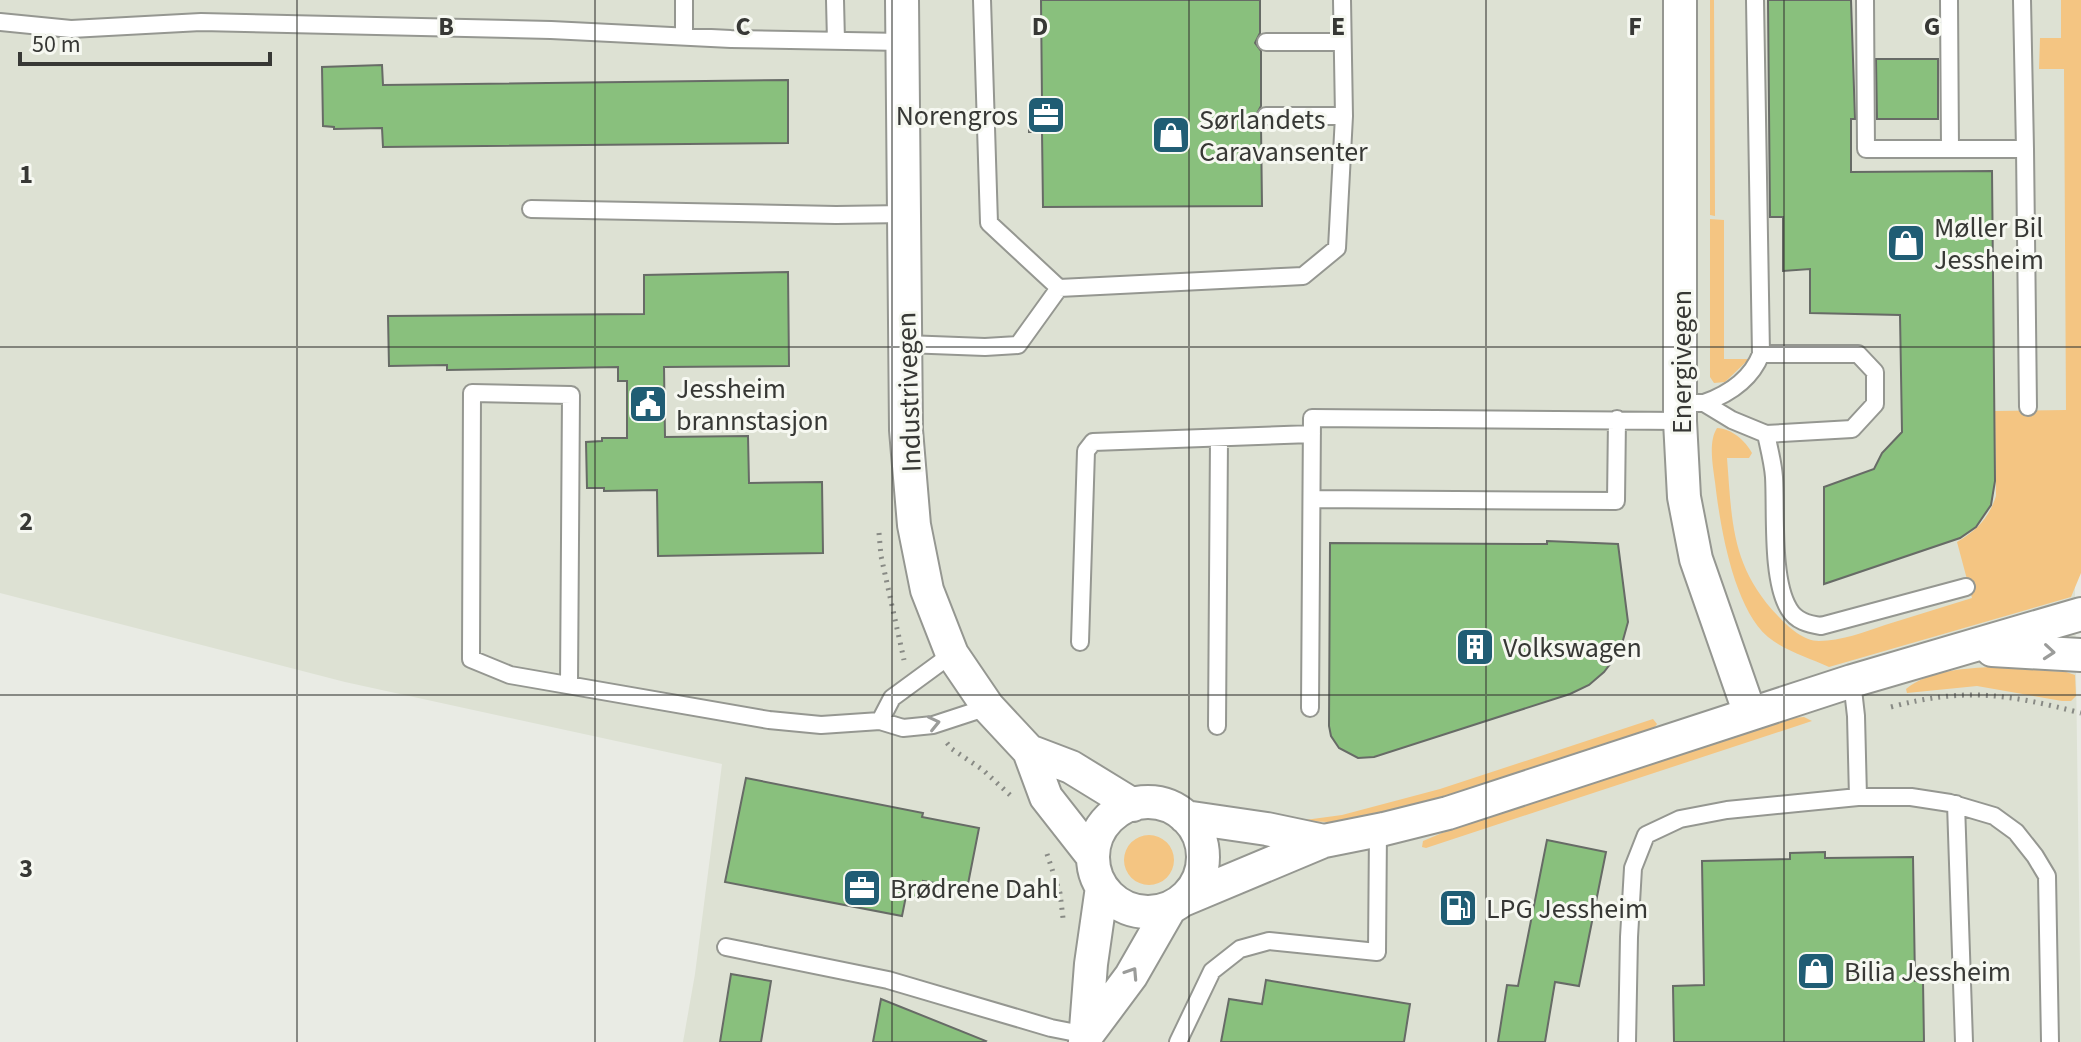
<svg xmlns="http://www.w3.org/2000/svg" width="2081" height="1042" font-family="'Source Sans 3',sans-serif">
  <style>
    .built { fill: #dde1d3 }
    .green { fill: #f4c582 }
    .building { fill: #89c07d; stroke: #676b66; stroke-width: 2 }
    .lines { fill: none; stroke-linecap: round; stroke-linejoin: round }
    .service-casing { stroke: #959791; stroke-width: 20 }
    .minor-casing { stroke: #959791; stroke-width: 36 }
    .path { stroke: #888a85; stroke-width: 5; stroke-dasharray: 2 6; stroke-linecap: butt }
    .service { stroke: #fff; stroke-width: 16 }
    .minor { stroke: #fff; stroke-width: 32 }
    .oneway { stroke: #9b9c9a }
    .grid { fill: none; stroke: #373835; stroke-width: 2; stroke-opacity: 0.55 }
    .labels { text-anchor: middle; stroke-width: 6; stroke-linejoin: round; paint-order: stroke }
    .poi-label { font-size: 28px; fill: #373835; stroke: #f6f8f1; text-anchor: start }
    .street-label { font-size: 28px; fill: #373835; stroke: #f6f8f1 }
    .grid-label { font-size: 26px; text-anchor: middle; font-weight: bold; fill: #373835; stroke: #f6f8f1; stroke-width: 6; stroke-linejoin: round; paint-order: stroke }
  </style>
  <rect width="100%" height="100%" fill="#e9ebe4"/>
  <path class="built" d="M0 0H2067L2081 1042H683L695 974 722 764 345 682 0 593Z"/>
  <path class="green" d="M1710 0H1714L1715 216 1710 215Z
    M2061 0H2081V573L2071 597 1829 667C1809 658 1785 651 1768 637 1733 607 1720 525 1715 482 1713 466 1708 442 1717 428 1732 429 1745 440 1752 453L1749 458H1727C1732 521 1731 567 1778 616 1788 627 1804 641 1819 641 1841 641 1864 632 1885 625 1914 616 1943 607 1972 598L1957 542C1977 530 1989 518 1996 496L1995 411 2066 410 2064 69H2039L2040 38H2061Z
    M1710 219 1724 220V359H1749L1725 382 1714 383 1710 377Z
    M1988 667 2066 672 2075 675 2076 696 2071 701H2062L1977 686 1907 693 1906 689C1928 671 1961 669 1988 667Z
    M1804 717 1812 721 1426 848 1422 847 1423 841 1442 833 1792 718Z
    M1653 719 1657 724 1654 728C1584 752 1514 776 1443 797 1400 809 1351 828 1305 820L1342 815 1440 789Z
    M1124 860a25 25 0 1 1 50 0a25 25 0 1 1-50 0Z"/>
  <path class="building" d="M1041 0H1260V33L1255 43 1261 51V106L1255 117 1261 126 1262 206 1043 207 1042 132H1029V102H1042Z
    M1768 0H1851L1855 119H1851V172L1992 171 1995 481 1991 505 1976 527 1960 538 1824 584V487L1874 469 1882 453 1902 432 1900 315 1810 313V269L1783 271V217H1770Z
    M1876 59H1938V119H1877Z
    M382 65 383 85 788 80V143L383 147 382 128 334 129V127L323 126 322 67Z
    M788 272 789 366 664 367 665 437 748 436 749 483 822 482 823 553 658 556 657 490 604 491V488H587L586 442 602 441V438H627V381H618V367L447 370V365L389 366 388 316 644 314V275Z
    M1547 541 1618 544 1628 622 1620 651 1604 672 1589 685 1570 694 1374 757 1358 758 1339 748 1331 736 1329 726 1330 543 1547 544Z
    M746 778 923 813 922 817 979 828 967 889 923 881 920 898 906 896 902 916 725 882Z
    M1547 840 1606 852 1579 986 1555 982 1545 1042H1498L1507 985 1518 986Z
    M1825 852V858L1913 857 1915 981H1923L1924 1042H1674L1673 986 1704 985 1702 861 1790 859V853Z
    M731 974 771 981 761 1042H720Z
    M1266 980 1410 1004 1404 1042H1221L1229 999 1262 1004Z
    M881 999 986 1041 985 1042H873Z"/>
  <g class="lines">
    <defs>
      <path id="service" d="M835 0 836 41
        M982 0 989 223 1059 288
        M1865 0 1866 149H2025L2022 0
        M1949 0 1950 149
        M0 22 71 29 201 22 551 30 731 39 903 42
        M684 36V0
        M1266 42H1342
        M1266 116H1344
        M2025 149 2028 407
        M531 209 836 215 905 214
        M905 344 985 347 1018 345 1059 288 1303 276 1337 248 1344 116 1342 0
        M1761 354H1858L1875 372V404L1852 429 1766 434
        M1680 403H1704L1732 420 1766 434C1769 448 1773 463 1774 477 1776 512 1771 580 1789 609 1796 621 1808 624 1821 626L1966 587
        M1704 403C1729 394 1751 380 1761 354L1755 0
        M1312 499 1616 501 1617 419
        M1080 642 1086 451 1093 442 1312 434
        M1852 681 1856 716 1858 797H1911L1950 803 1994 816 2016 832 2035 856 2047 876 2050 1042
        M569 685 571 395 472 393 471 659 510 675 769 720 821 725 880 721 903 728 933 725 988 707
        M1310 708 1312 418 1680 421
        M880 721 892 698 952 654
        M1217 726 1219 438
        M1956 804 1964 1042
        M726 947 888 980 1051 1028 1087 1035
        M1178 1042 1212 971 1240 949 1269 941 1377 952 1378 830
        M1627 1042 1629 937 1633 868 1646 835 1680 819 1727 810 1858 797"/>
      <path id="minor" d="M902 0 906 430 914 525 927 590 952 654 988 707 1029 751 1046 797 1093 857
        M1680 0V421L1684 497 1696 559 1750 714
        M1992 650 2081 655
        M1029 751 1071 767 1133 805
        M1093 857a55 55 0 1 1 110 0a55 55 0 1 1-110 0Z
        M1185 817 1267 829 1324 841
        M1183 900 1324 841 1384 829 1448 813 1852 681 2081 614
        M1087 1035 1131 976 1170 908
        M1085 1042 1091 964 1102 887"/>
    </defs>
    <use href="#service" class="service-casing"/>
    <use href="#minor" class="minor-casing"/>
    <path class="path" d="M879 533 881 556 904 660
      M1891 707C1965 687 2008 694 2081 713
      M947 743 952 749 983 770 1010 795
      M1047 854 1060 893 1063 918"/>
    <use href="#service" class="service"/>
    <use href="#minor" class="minor"/>
  </g>
  <defs><path id="oneway-chevron" d="M-2-3.5L2.5 0L-2 3.5" fill="none" stroke-width="1.6" stroke-linecap="round" stroke-linejoin="round" transform="scale(2)"/></defs>
  <g class="oneway">
    <use href="#oneway-chevron" transform="translate(2049 652) rotate(5)"/>
    <use href="#oneway-chevron" transform="translate(934 723) rotate(-13)"/>
    <use href="#oneway-chevron" transform="translate(1132 973) rotate(-57)"/>
  </g>
  <path class="grid" d="M297 0V1042M595 0V1042M892 0V1042M1189 0V1042M1486 0V1042M1784 0V1042M0 347H2081M0 695H2081"/>
  <defs>
    <symbol id="office-square" viewBox="-11 -11 22 22"><rect x="-9" y="-9" width="18" height="18" rx="4" fill="#205d74" stroke="#f6f8f1"/><path d="M-6-3h4V-5.5h4V-3h4V5H-6ZM-1-4.5V-3h2v-1.5ZM-6 0V1H6V0Z" fill="#fff"/></symbol>
    <symbol id="shop-square" viewBox="-11 -11 22 22"><rect x="-9" y="-9" width="18" height="18" rx="4" fill="#205d74" stroke="#f6f8f1"/><path d="M-5-2.5h2.3a2.7 3.5 0 0 1 5.4 0H5L5.5 6h-11ZM-1.5-2.5h3a1.5 2.3 0 0 0-3 0Z" fill="#fff"/></symbol>
    <symbol id="civic-square" viewBox="-11 -11 22 22"><rect x="-9" y="-9" width="18" height="18" rx="4" fill="#205d74" stroke="#f6f8f1"/><path d="M-.6-6.5H3V-4.5H.6V-3L4-1V1h2V6H-6V1h2V-1L-.6-3ZM-1.2 2.5V6h2.4V2.5Z" fill="#fff"/></symbol>
    <symbol id="building-square" viewBox="-11 -11 22 22"><rect x="-9" y="-9" width="18" height="18" rx="4" fill="#205d74" stroke="#f6f8f1"/><path d="M-4-6H4V6H1V3H-1V6H-4ZM-2.5-4.3h1.7v1.8h-1.7ZM.8-4.3h1.7v1.8H.8ZM-2.5-1h1.7V.8h-1.7ZM.8-1h1.7V.8H.8Z" fill="#fff"/></symbol>
    <symbol id="fuel-square" viewBox="-11 -11 22 22"><rect x="-9" y="-9" width="18" height="18" rx="4" fill="#205d74" stroke="#f6f8f1"/><path d="M-5.5-6h7V0h2V4h1.3V-2.5L3-4.5l.8-.8L6-3V5H2.5V1h-1V6h-7ZM-4.2-4.7v3.2H.2V-4.7Z" fill="#fff"/></symbol>
  </defs>
  <g fill-rule="evenodd">
    <use href="#office-square" x="1024" y="93" width="44" height="44"/>
    <use href="#shop-square" x="1149" y="113" width="44" height="44"/>
    <use href="#shop-square" x="1884" y="221" width="44" height="44"/>
    <use href="#civic-square" x="626" y="382" width="44" height="44"/>
    <use href="#building-square" x="1453" y="625" width="44" height="44"/>
    <use href="#office-square" x="840" y="866" width="44" height="44"/>
    <use href="#fuel-square" x="1436" y="886" width="44" height="44"/>
    <use href="#shop-square" x="1794" y="949" width="44" height="44"/>
  </g>
  <g class="labels">
    <g class="poi-label">
      <text x="1018" y="125" text-anchor="end">Norengros</text>
      <text x="1199" y="129">Sørlandets<tspan x="1199" dy="32">Caravansenter</tspan></text>
      <text x="1934" y="237">Møller Bil<tspan x="1934" dy="32">Jessheim</tspan></text>
      <text x="676" y="398">Jessheim<tspan x="676" dy="32">brannstasjon</tspan></text>
      <text x="1503" y="657">Volkswagen</text>
      <text x="890" y="898">Brødrene Dahl</text>
      <text x="1486" y="918">LPG Jessheim</text>
      <text x="1844" y="981">Bilia Jessheim</text>
    </g>
    <g class="street-label">
      <text transform="translate(1681 362) rotate(-90)" y="10">Energivegen</text>
      <text transform="translate(908 392) rotate(-92)" y="10">Industrivegen</text>
    </g>
  </g>
  <g class="grid-label">
    <text x="446" y="35">B</text>
    <text x="743" y="35">C</text>
    <text x="1040" y="35">D</text>
    <text x="1338" y="35">E</text>
    <text x="1635" y="35">F</text>
    <text x="1932" y="35">G</text>
    <text x="26" y="183">1</text>
    <text x="26" y="530">2</text>
    <text x="26" y="877">3</text>
  </g>
  <path d="M20 52v12h250v-12" fill="none" stroke="#373835" stroke-width="4"/>
  <text x="32" y="52" font-size="24" fill="#373835" stroke="#f6f8f1" stroke-width="6" paint-order="stroke">50 m</text>
</svg>
